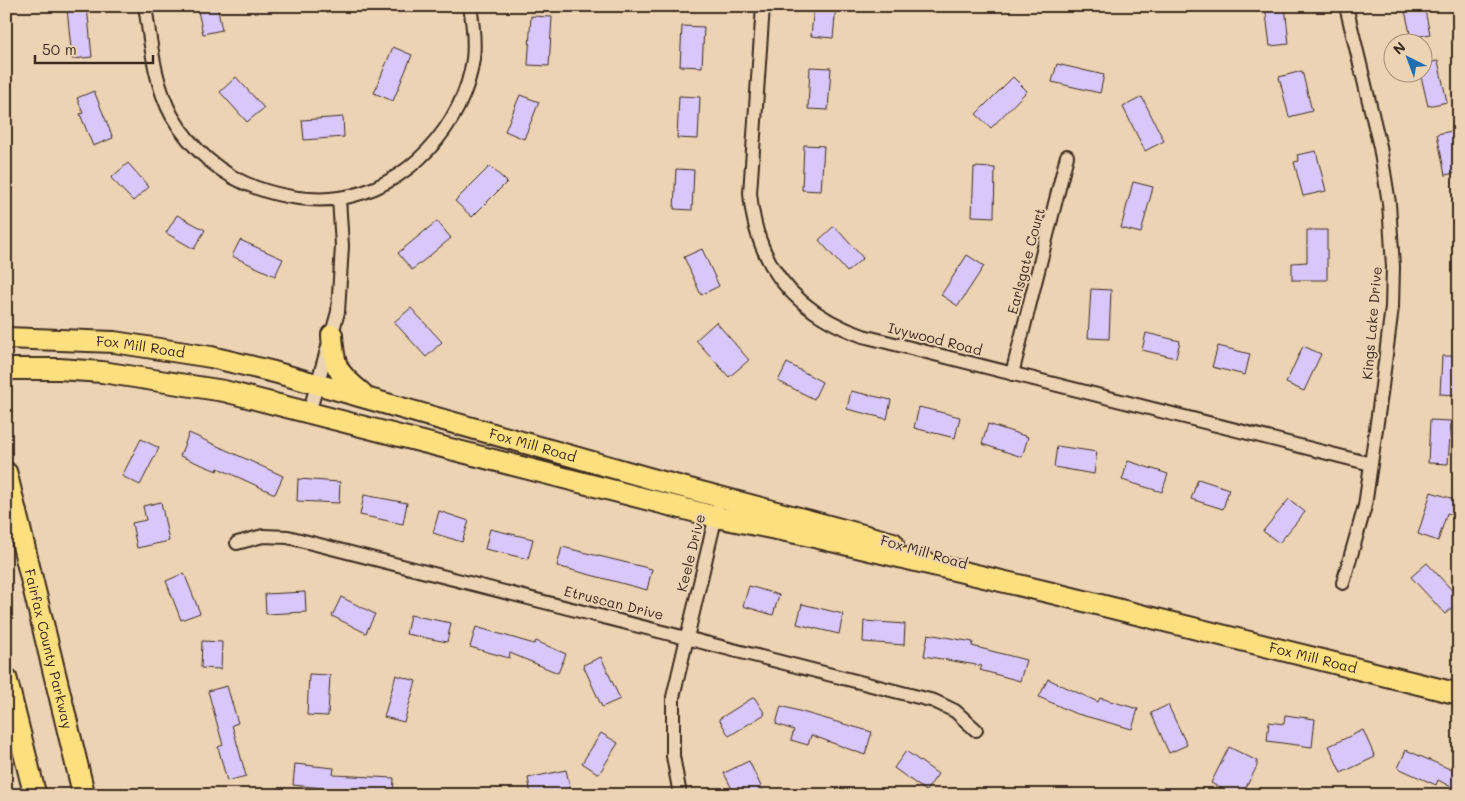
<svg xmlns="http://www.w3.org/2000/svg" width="1465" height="801" font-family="Mali,sans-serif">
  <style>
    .building { fill: #dac7f9; stroke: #3b2a1e }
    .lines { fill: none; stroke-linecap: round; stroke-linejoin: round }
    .minor-casing { stroke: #3b2a1e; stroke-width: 16 }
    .primary-casing { stroke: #3b2a1e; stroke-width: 24 }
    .trunk-casing { stroke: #3b2a1e; stroke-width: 25 }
    .minor { stroke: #ebd3b3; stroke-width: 12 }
    .primary { stroke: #fce080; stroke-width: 20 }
    .trunk { stroke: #fce080; stroke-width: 21 }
    .labels { text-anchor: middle; stroke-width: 4; stroke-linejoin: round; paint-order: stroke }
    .street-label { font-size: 14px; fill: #3b2a1e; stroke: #ebd3b3 }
  </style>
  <rect width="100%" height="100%" fill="#ebd3b3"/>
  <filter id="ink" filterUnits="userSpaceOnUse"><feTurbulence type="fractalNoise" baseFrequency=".02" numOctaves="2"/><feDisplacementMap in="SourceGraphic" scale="10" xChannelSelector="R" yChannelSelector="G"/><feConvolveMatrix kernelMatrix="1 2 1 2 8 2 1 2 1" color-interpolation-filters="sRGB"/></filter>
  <g filter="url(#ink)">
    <path class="building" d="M87 6 92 57 72 59 67 8Z
      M197 6H217L222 30 203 34Z
      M814 6H836L833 38 811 36Z
      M1265 6H1285L1289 44 1270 46Z
      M1404 6H1424L1430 34 1411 38Z
      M531 16 552 17 549 66 528 65Z
      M682 26 704 27 702 67 680 66Z
      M393 47 412 55 393 101 374 93Z
      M1438 61 1447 102 1428 106 1420 72H1422V64Z
      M1057 64 1104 75 1100 93 1052 82Z
      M810 67 831 68 828 110 808 109Z
      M1302 71 1312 111 1289 117 1279 77Z
      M236 77 264 108 247 122 220 92Z
      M1013 77 1027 91 991 128 976 114Z
      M94 91 113 138 93 146 80 114 83 113 77 98Z
      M520 95 539 102 524 139 505 131Z
      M679 96 700 97 698 139 677 138Z
      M1142 97 1164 141 1145 151 1123 107Z
      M343 117 344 137 304 140 302 120Z
      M1457 130 1459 172 1445 175 1437 134Z
      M804 145 824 146 821 191 802 190Z
      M1316 151 1326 191 1303 196 1294 162 1299 161 1297 155Z
      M128 163 149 187 133 201 111 178Z
      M490 166 507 182 472 217 455 201Z
      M974 167 995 168 994 217 972 216Z
      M676 169 694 170 692 210 674 209Z
      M1133 182 1153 187 1141 233 1121 228Z
      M177 215 205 230 194 249 166 233Z
      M437 221 451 238 412 270 398 253Z
      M834 226 863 258 847 272 819 240Z
      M1307 230H1327V280H1292V263L1307 262Z
      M240 240 283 259 275 276 232 256Z
      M702 249 719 286 701 295 684 257Z
      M967 255 984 266 958 306 941 295Z
      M1091 289 1111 290 1109 339 1088 338Z
      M411 308 442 342 426 357 394 322Z
      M716 322 749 360 729 377 696 340Z
      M1146 333 1180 341 1176 358 1142 350Z
      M1218 346 1250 354 1245 375 1212 367Z
      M1303 346 1321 354 1304 391 1286 383Z
      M1442 356H1459V395L1440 394Z
      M787 363 822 382 814 399 778 381Z
      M851 391 891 400 887 419 847 409Z
      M919 407 960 417 955 438 914 428Z
      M1430 420 1451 421 1448 464 1428 463Z
      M988 424 1028 437 1022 457 982 444Z
      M189 433 283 476 275 494 218 468 217 471 180 456Z
      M141 439 159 448 140 485 122 476Z
      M1057 446 1097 452 1094 474 1054 467Z
      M1128 461 1168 474 1162 492 1122 480Z
      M298 479 340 482 339 503 297 501Z
      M1198 479 1229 489 1223 509 1191 499Z
      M1431 492 1457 500 1453 515 1447 513 1438 541 1418 534Z
      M364 495 407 503 403 524 360 515Z
      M1289 499 1305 512 1279 543 1263 531Z
      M161 502 169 541 137 548 132 523 146 520 143 506Z
      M439 511 469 521 462 542 433 533Z
      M490 529 533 539 528 559 485 549Z
      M562 547 652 569 647 590 557 566Z
      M1427 563 1459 598V602L1445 614 1411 577Z
      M184 573 200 613 181 620 166 581Z
      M749 586 779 595 773 615 743 606Z
      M305 592 306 612 266 614 265 594Z
      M341 597 375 614 366 633 332 616Z
      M802 604 843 614 839 634 797 624Z
      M410 615 451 623 447 642 406 634Z
      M864 621 905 624 904 645 863 642Z
      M476 627 534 644 536 641 566 654 558 673 510 653 509 658 470 647Z
      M928 634 973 642 972 646 1026 660 1020 681 980 670 982 666 924 656Z
      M202 641 222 642 221 669 201 668Z
      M601 657 620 699 602 707 583 665Z
      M309 674 330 675 328 716 307 715Z
      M396 675 416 681 404 722 384 717Z
      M1048 679 1098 702 1100 698 1138 709 1132 729 1074 713 1039 697Z
      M227 686 238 723 232 725 246 776 227 781 218 747 223 745 208 691Z
      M754 697 765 714 729 736 719 719Z
      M1168 705 1187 745 1169 753 1151 713Z
      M781 706 872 732 865 755 811 735 808 745 791 740 794 730 776 724Z
      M1285 715 1315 719 1312 747 1267 741 1269 722 1284 724Z
      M1363 730 1375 757 1341 773 1329 746Z
      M601 733 618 743 599 774 582 763Z
      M1229 747 1257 761V766L1242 795H1233L1211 783Z
      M1406 750 1459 773V791L1438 780 1436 785 1398 768Z
      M906 751 938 774 926 791 894 768Z
      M749 761 765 795H735L724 773Z
      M295 764 334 768 333 775 394 778 393 795H352V791L293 785Z
      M566 770 571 792 557 795H531L528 778Z"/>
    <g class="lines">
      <defs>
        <path id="minor" d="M145 6C151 43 154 83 172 116 191 149 222 176 257 188 282 197 313 202 339 198 407 189 464 125 473 59 475 42 473 24 470 6
          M763 6 750 193C756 265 795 312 863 336L1371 464
          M1012 374 1067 156
          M309 413 338 312 342 246 339 198
          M237 543 263 536 288 537 934 701 955 711 976 730
          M1343 583 1365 506 1381 394 1392 307 1393 267 1389 203 1380 147 1346 6
          M680 795 673 756V697L717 511"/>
        <g id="primary">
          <path d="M332 335C334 368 337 373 362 393"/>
          <path id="s1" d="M6 338 114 342 211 357 274 372 656 480 893 543"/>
          <path id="s2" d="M6 369H59L102 372 224 391 716 517 806 535 1052 593 1459 694"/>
        </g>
        <g id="trunk">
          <path id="s3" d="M6 473 84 795"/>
          <path d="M6 679 35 795"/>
        </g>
      </defs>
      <use href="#minor" class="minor-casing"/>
      <use href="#primary" class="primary-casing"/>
      <use href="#trunk" class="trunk-casing"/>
      <use href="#minor" class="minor"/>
      <use href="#primary" class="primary"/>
      <use href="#trunk" class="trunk"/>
    </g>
  </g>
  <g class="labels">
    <g class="street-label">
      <text transform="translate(1026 261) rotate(-75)" y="5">Earlsgate Court</text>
      <text transform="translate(1372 323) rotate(-85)" y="5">Kings Lake Drive</text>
      <text transform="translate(935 339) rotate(14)" y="5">Ivywood Road</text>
      <text dy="5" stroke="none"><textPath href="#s1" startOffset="135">Fox Mill Road</textPath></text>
      <text dy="5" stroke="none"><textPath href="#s1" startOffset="540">Fox Mill Road</textPath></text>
      <text transform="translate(924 552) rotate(16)" y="5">Fox Mill Road</text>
      <text transform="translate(691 553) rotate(-76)" y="5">Keele Drive</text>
      <text transform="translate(614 603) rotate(14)" y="5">Etruscan Drive</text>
      <text dy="5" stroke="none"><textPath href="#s3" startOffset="181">Fairfax County Parkway</textPath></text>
      <text dy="5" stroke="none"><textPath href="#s2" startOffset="1341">Fox Mill Road</textPath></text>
    </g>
  </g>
  <rect width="1465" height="801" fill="none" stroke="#ebd3b3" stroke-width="25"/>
  <rect x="12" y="12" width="1440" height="776" fill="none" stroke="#3b2a1e" stroke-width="2" filter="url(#ink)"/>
  <g transform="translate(1408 58) rotate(318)"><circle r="24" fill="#ebd3b3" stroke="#a58f77"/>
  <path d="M0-4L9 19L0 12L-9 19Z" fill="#1f6fb2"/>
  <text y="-8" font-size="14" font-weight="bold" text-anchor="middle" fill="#3b2a1e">N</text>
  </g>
  <path d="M35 55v8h118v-8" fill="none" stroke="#3b2a1e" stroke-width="2.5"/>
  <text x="42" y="55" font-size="15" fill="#3b2a1e" stroke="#ebd3b3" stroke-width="4" paint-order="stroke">50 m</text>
</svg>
